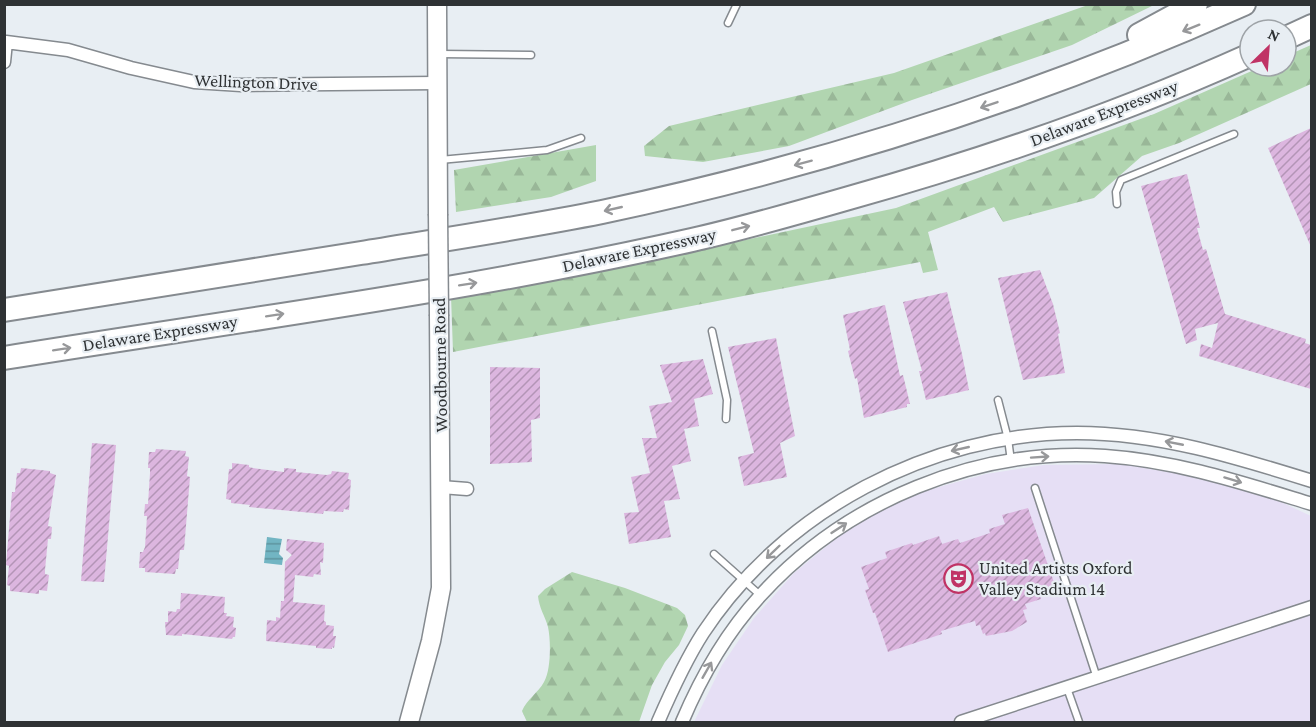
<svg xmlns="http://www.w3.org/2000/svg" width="1316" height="727" font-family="'Crimson Pro',serif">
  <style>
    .commercial { fill: #e6dff5 }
    .forest { fill: url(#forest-firs) }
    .water { fill: url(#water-rules) }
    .building { fill: url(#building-hatch) }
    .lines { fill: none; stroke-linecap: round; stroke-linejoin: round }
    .lane-casing { stroke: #858a8f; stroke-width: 9 }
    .street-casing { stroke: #858a8f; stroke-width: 15 }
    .secondary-casing { stroke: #858a8f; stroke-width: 21 }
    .highway-casing { stroke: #858a8f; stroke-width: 26 }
    .lane { stroke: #fff; stroke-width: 6 }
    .street { stroke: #fff; stroke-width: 12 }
    .secondary { stroke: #fff; stroke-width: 18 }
    .highway { stroke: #fff; stroke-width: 22 }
    .secondary-bridge-casing { stroke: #858a8f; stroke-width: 21; stroke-linecap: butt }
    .secondary-bridge { stroke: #fff; stroke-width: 18 }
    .oneway { stroke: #97989a }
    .labels { text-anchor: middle; stroke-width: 4.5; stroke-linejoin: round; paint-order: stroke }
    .street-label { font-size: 18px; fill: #2f3234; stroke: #e8eef3 }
    .poi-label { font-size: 18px; fill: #2f3234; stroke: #e8eef3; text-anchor: start }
  </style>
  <defs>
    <pattern id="forest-firs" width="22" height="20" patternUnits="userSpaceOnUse" patternTransform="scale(1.5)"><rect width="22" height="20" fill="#b1d5b0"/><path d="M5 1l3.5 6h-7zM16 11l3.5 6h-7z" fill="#99b798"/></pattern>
    <pattern id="water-rules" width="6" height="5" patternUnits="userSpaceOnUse" patternTransform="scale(1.5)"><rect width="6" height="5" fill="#72b5c3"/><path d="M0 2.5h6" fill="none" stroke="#5e949f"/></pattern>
    <pattern id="building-hatch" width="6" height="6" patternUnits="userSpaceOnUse" patternTransform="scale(1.5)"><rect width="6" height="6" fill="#dcb6df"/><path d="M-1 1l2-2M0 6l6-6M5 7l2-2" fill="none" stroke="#b395b6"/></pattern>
  </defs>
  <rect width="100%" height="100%" fill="#e8eef3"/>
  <path class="commercial" d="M1121 464 1187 475 1266 495 1311 516V722H694L722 665 754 618 794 573 856 522 921 492 986 474 1044 465Z"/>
  <path class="forest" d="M1088 5H1154L1072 45 912 100 789 146 703 162 645 156 644 146 669 126 894 73Z
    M1311 45V84L1179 143 1142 156 1094 198 1003 222 994 207 928 232 938 270 923 273 920 262 453 352 451 296 609 269 896 208 1154 114 1263 66H1286V56Z
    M596 145V181L551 197 456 212 454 170Z
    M572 572 625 588 677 608 685 615 688 626 679 645 665 662 652 685 639 722H527L522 711C527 699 538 693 544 682 551 670 551 641 548 627 545 616 539 608 538 596L545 589Z"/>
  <path class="water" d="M267 537 282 539 279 554 283 558 282 565 264 563Z"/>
  <path class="building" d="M1311 128V247L1268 148Z
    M1187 174 1200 228H1197L1203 250 1206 249 1225 314 1306 339 1305 343 1311 345V389L1199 356 1201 344 1212 348 1218 323 1195 329 1197 340 1186 344 1141 186Z
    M1040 270 1053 304 1060 333 1058 334 1065 373 1023 380 998 278Z
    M947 292 962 354 969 390 926 400 919 371H922L903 302Z
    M885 305 900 376 903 375 910 404H907V407L864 418 857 378 855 379 848 351 850 350 843 315Z
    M776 338 795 436 780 443 787 477 744 486 738 457 754 453 728 347Z
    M703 359 713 394 694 399 699 426 684 429 691 461 672 466 680 499 664 501 671 537 629 544 624 513 639 512 631 477 650 473 642 438H657L649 406 672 402 660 365Z
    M490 367 540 368V418L531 420 532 462 490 464Z
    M92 443 116 445 104 582 81 581Z
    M156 449 186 451 185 456 189 457 187 476 190 477 184 550H180L178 569H176L175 574 145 572V568H139L140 552H143L145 547 147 516H144L145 504H148L150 473V468H148L149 452H155Z
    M232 463 249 465V467L253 468 284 472V468L296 469V472L327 475 331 474 332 471 349 473 348 479 351 480 349 510 344 509 343 512 324 511 323 514 249 507 250 505 231 503V500L226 499 229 469H232Z
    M21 468 50 471V473L56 475 48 526 52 527 51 539H48L45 570V574L49 575 47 591 39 590V594L10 591V586L7 585 9 566 6 565 12 492H15L17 473H20Z
    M1028 508 1056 588 1039 594 1041 599 1025 604 1027 609 1023 610 1027 622 1012 631 986 636 985 633 983 634 980 625 976 626 975 621 941 631 942 634 888 652 875 613H873L865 590 869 589 861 567 887 558 885 552 912 543 913 545 939 536 942 544 958 539 960 543 990 533 989 529 1005 524 1002 515Z
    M287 539 324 543 323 563 320 562 321 575 314 574 313 577 295 575 293 602 325 605 324 621 326 622V625L334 626 333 636H336L334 648 332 647V649L316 648V646L266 641 267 620 276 621V617L280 618 281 601H284L285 562 292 555 286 550Z
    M181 593 225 597 224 613H227L226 616 234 617 233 627 236 628 235 637H233L232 639 182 634V636L166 635 165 622H168V611L176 612 177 609H180Z"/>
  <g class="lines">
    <defs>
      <path id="lane" d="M728 23 737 4
        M440 54 531 55
        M440 160 547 150 581 138
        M1117 204 1116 192 1121 180 1234 134
        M712 331 727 400 726 419
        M998 400 1008 439 1011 461
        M1035 488 1097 678
        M714 554 760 595
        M1067 688 1079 722"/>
      <path id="street" d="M4 42H6L4 62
        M6 42 68 50 131 68 194 82 241 85 437 83
        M441 487 467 489
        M658 722C671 692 685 661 703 633 784 510 930 433 1077 433 1158 433 1235 457 1312 481
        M682 722C701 677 726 633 760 596 846 501 977 447 1105 456 1177 461 1243 483 1312 504
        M961 722 1312 607"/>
      <path id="secondary" d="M437 4 438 214
        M409 722 431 641 441 588 439 316"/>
      <path id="highway" d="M1139 35 1196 4
        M1286 38 1312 26
        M4 310C123 291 242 272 361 253 441 240 522 228 602 212 822 165 1039 96 1244 4
        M4 358C234 321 466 291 692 240 745 228 797 213 849 198 985 160 1121 113 1250 55"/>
    </defs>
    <use href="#lane" class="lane-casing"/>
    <use href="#street" class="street-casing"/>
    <use href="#secondary" class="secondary-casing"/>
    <use href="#highway" class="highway-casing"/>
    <use href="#lane" class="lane"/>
    <use href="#street" class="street"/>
    <use href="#secondary" class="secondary"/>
    <use href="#highway" class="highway"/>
    <defs>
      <path id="secondary-bridge" d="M438 214 439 316"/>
    </defs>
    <use href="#secondary-bridge" class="secondary-bridge-casing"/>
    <use href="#secondary-bridge" class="secondary-bridge"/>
  </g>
  <defs><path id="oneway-shaft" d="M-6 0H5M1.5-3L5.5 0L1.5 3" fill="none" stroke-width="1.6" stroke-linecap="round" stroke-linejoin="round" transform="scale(1.5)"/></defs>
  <g class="oneway">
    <use href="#oneway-shaft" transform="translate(1191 28) rotate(158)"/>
    <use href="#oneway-shaft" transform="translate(989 105) rotate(161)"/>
    <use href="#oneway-shaft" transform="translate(803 163) rotate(165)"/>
    <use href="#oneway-shaft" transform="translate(613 209) rotate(167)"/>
    <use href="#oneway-shaft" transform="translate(741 228) rotate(-14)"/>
    <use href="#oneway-shaft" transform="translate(468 284) rotate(-9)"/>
    <use href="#oneway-shaft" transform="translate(275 315) rotate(-9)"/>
    <use href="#oneway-shaft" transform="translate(62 349) rotate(-9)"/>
    <use href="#oneway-shaft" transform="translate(1174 443) rotate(-169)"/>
    <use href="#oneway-shaft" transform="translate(960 449) rotate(167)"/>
    <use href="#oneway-shaft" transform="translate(1040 457) rotate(-4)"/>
    <use href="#oneway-shaft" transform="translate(1233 480) rotate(17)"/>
    <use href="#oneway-shaft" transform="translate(839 528) rotate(-33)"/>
    <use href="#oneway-shaft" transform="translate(773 552) rotate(136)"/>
    <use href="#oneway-shaft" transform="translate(707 670) rotate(-60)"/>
  </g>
  <defs>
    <symbol id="theatre-ring" viewBox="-11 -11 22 22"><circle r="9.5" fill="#e8eef3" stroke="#c03365" stroke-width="1.5"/><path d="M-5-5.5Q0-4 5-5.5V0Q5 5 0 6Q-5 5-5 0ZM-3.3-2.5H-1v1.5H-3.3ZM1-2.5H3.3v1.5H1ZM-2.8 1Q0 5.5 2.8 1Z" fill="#c03365"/></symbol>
  </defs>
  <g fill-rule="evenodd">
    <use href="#theatre-ring" x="942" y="562" width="33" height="33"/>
  </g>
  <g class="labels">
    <g class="street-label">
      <text transform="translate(256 82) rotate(2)" y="6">Wellington Drive</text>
      <text transform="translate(1104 113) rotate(-21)" y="6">Delaware Expressway</text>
      <text transform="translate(639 250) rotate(-12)" y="6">Delaware Expressway</text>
      <text transform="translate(160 333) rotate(-9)" y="6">Delaware Expressway</text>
      <text transform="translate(440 365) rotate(-91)" y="6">Woodbourne Road</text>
    </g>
    <g class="poi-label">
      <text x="979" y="574">United Artists Oxford<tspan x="979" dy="21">Valley Stadium 14</tspan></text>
    </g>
  </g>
  <rect width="1316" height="727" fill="none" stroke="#2f3234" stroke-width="12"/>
  <g transform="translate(1268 48) rotate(25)"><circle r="28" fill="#e8eef3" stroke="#9ea3a7" stroke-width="1.5"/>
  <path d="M0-4.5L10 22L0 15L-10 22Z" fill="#c03365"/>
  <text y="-9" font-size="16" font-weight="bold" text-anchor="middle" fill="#2f3234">N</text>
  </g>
</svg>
